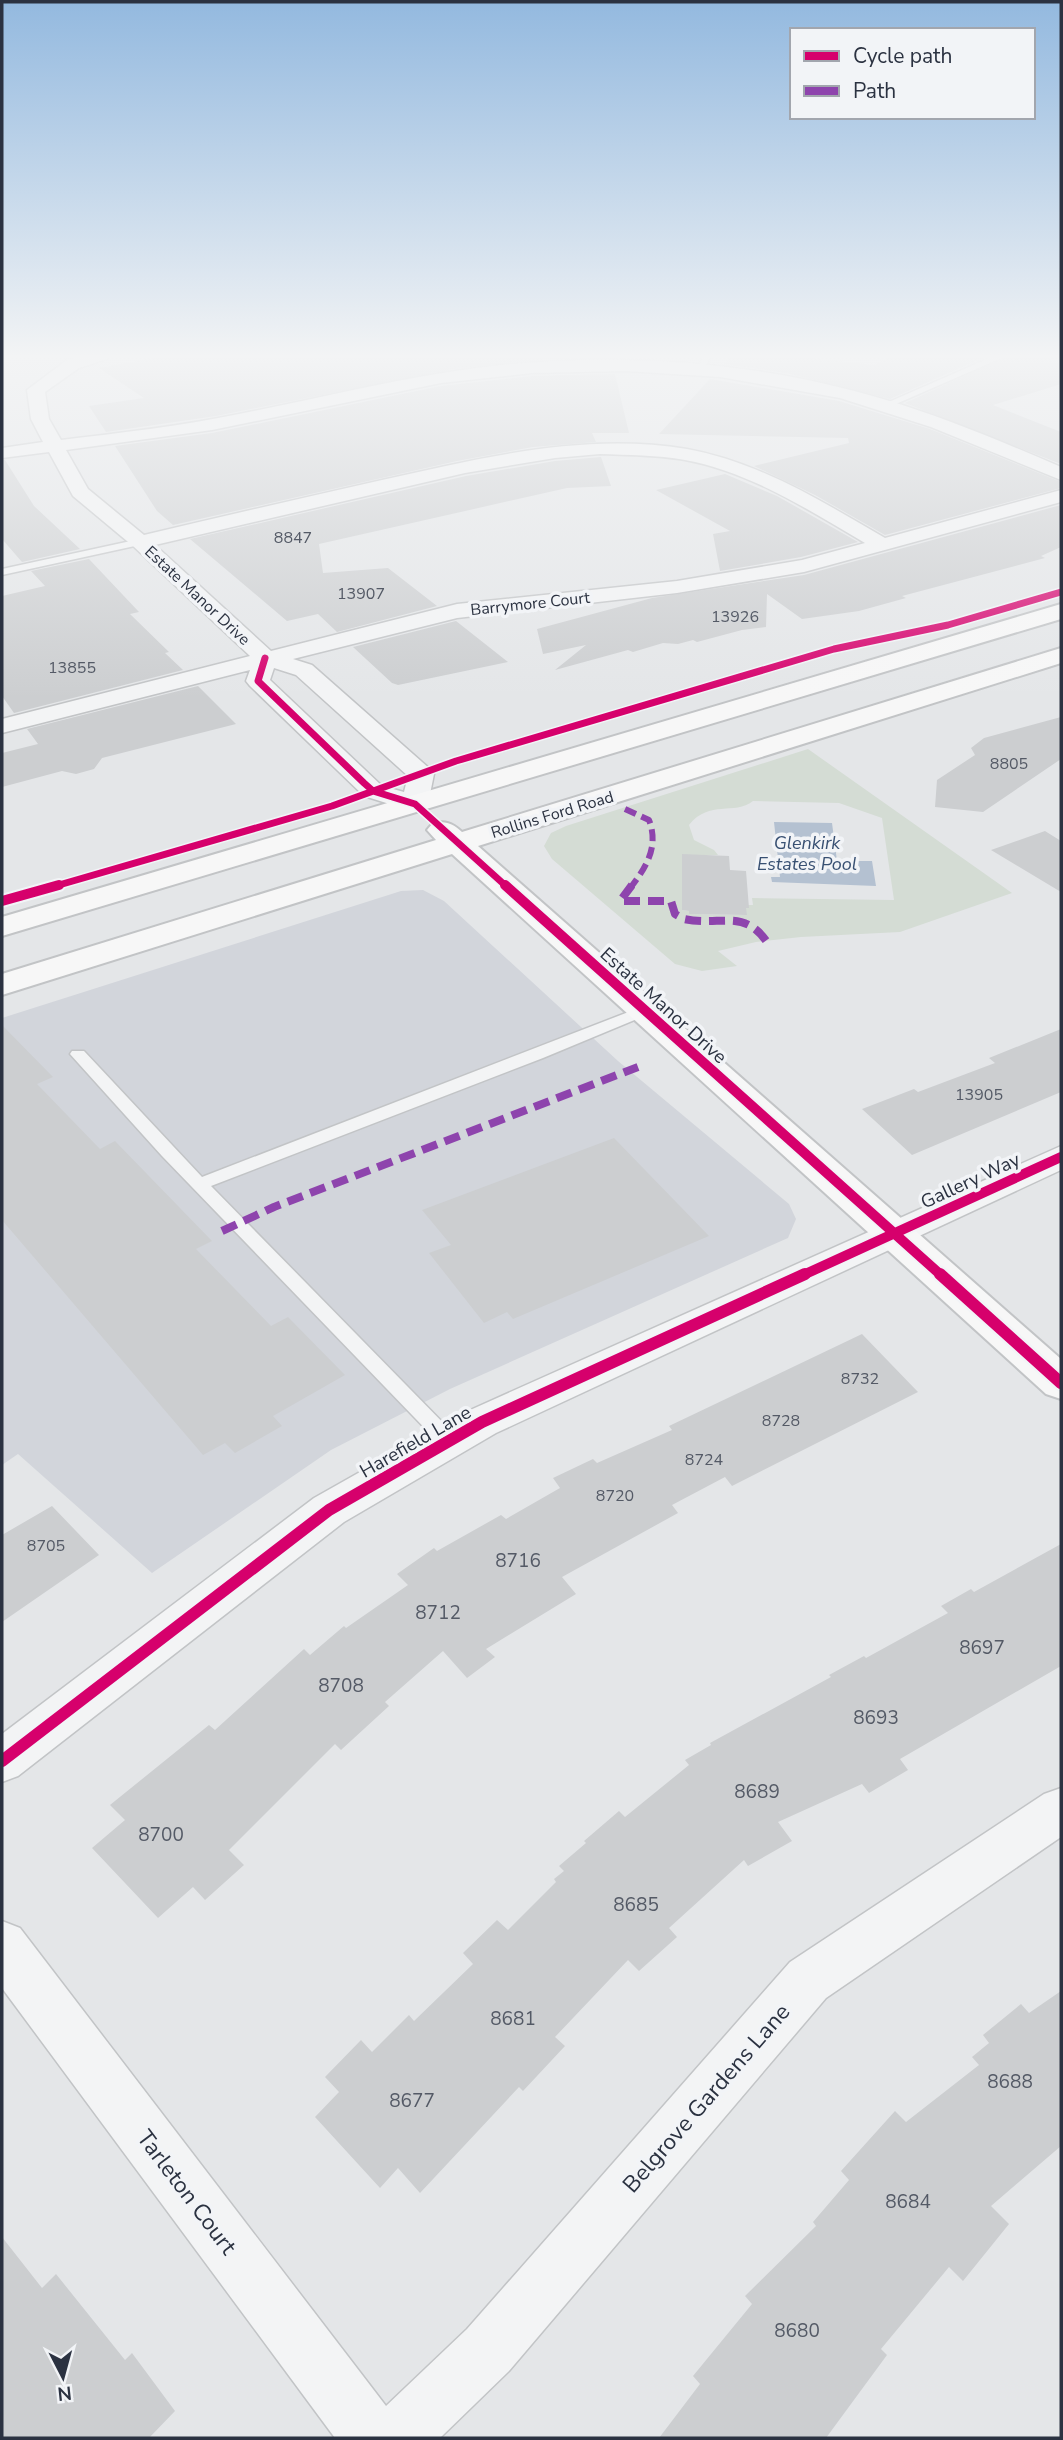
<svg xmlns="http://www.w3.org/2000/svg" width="1063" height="2440" font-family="'Nunito Sans',sans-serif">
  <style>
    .built { fill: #d2d5db }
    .green { fill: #d4dcd4; fill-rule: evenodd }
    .water { fill: #b4c1d1 }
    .building { fill: #ccced0 }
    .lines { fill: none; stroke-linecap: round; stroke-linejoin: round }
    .lane-casing { stroke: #c2c4c6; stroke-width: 3 }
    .street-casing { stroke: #c2c4c6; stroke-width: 3 }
    .secondary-casing { stroke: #c2c4c6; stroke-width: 4 }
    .lane { fill: #f3f4f5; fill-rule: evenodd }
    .street { fill: #f3f4f5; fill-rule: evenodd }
    .secondary { fill: #f7f7f7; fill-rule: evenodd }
    .quiet-far1 { stroke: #8e44ad; stroke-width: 6; stroke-dasharray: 12 6; stroke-linecap: butt }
    .quiet { stroke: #8e44ad; stroke-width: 8; stroke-dasharray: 16 8; stroke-linecap: butt }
    .cycleway-far2-casing { stroke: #f2f4f7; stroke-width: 10 }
    .cycleway-far1-casing { stroke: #f2f4f7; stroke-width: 14 }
    .cycleway-casing { stroke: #f2f4f7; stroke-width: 17 }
    .cycleway-far2 { stroke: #d6006c; stroke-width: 7 }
    .cycleway-far1 { stroke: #d6006c; stroke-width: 10 }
    .cycleway { stroke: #d6006c; stroke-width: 12 }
    .labels { text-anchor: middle; stroke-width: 7; stroke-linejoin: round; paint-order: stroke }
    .number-label { font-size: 16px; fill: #545a66 }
    .far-street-label { font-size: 16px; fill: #2b3241; stroke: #f2f4f7 }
    .far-water-label { font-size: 18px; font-style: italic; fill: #385072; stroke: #f2f4f7 }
    .street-label { font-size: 19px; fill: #2b3241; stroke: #f2f4f7 }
    .near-number-label { font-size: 19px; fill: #545a66 }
    .near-street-label { font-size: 23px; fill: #2b3241; stroke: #f2f4f7 }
  </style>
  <rect width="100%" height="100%" fill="#e4e6e8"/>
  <path class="built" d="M423 890 444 901 618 1061 789 1204 796 1219 788 1238 450 1389 331 1450 152 1573 18 1454 2 1465V1018L401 891Z"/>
  <path class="green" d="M808 749 1012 893 900 932 801 937 756 942 718 951 737 966 702 971 675 964 552 859 544 846 551 833 566 826ZM753 801 839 803 882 818 894 900 752 898 753 905H746V915L689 914V911L682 910C681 885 702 879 702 855H718L714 850 694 840 689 825C710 799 734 816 753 801Z"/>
  <path class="water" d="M774 822 832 823 837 861H872L876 886 772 882 771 877H780Z"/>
  <path class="building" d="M163 356H611V357L533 360 453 369 216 416 106 432 89 406 144 398 99 368Z
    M731 356H793L874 365 892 356H987L890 399 786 373 724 364Z
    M1008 356H1039L1061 362V384L993 405 1061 432V464L905 403Z
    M615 374 629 433H592L596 442 533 447 457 461 173 525 157 511 115 446 212 433 441 386 532 376Z
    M710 379 839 401 930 429 1061 482V488L885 535 815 495 754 466 849 443 848 438 659 434Z
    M601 457 611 486 567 488 319 544 323 573 388 568 437 606 337 632 318 614 287 621 190 539 466 476 555 461Z
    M2 460H5L34 506 80 549 22 562 2 539Z
    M725 474 777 496 858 542 801 557 720 571 713 534 730 531 656 490Z
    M1061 505V547L1041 556 1045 558 902 596 906 598 859 611 802 619 767 594 766 627 742 630 697 642 693 640 678 644 663 643 633 652 628 650 555 670 586 645 543 654 537 629 652 598 804 575Z
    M89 559 139 612 130 614 169 652 165 653 183 670 14 713 2 696V596L45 586 31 571Z
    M456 621 508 662 398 685 392 683 353 647Z
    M198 686 236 724 102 758 94 769 76 774 62 771 2 787V753L38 744 27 729Z
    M1061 717V759L983 812 935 807 937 780 975 755 971 748 984 738Z
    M1045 831 1061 841V892L991 850Z
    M682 854 729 856 730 870 746 871 749 908H746L747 915 689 914V911L682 910Z
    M2 1025 53 1077 37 1084 100 1149 115 1141 212 1241 196 1249 271 1326 288 1317 345 1375 273 1416 282 1426 235 1453 225 1443 203 1455 2 1220Z
    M1061 1029V1092L912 1155 862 1109 914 1089 918 1092 995 1063 989 1058Z
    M614 1138 709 1236 513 1319 507 1312 484 1323 429 1253 451 1245 422 1210Z
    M862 1334 918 1392 732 1486 725 1477 672 1505 678 1513 562 1577 576 1594 486 1649 495 1657 467 1678 443 1651 385 1702 389 1706 341 1750 335 1744 229 1850 244 1865 205 1900 193 1887 158 1918 92 1848 125 1820 110 1805 209 1725 215 1730 304 1649 310 1655 344 1626 346 1628 408 1585 397 1574 434 1548 437 1551 501 1515 506 1519 560 1488 553 1478 593 1459 597 1463 672 1430 669 1426Z
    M52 1506 99 1555 2 1622V1535Z
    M1061 1544V1666L900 1759 908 1770 869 1793 862 1784 778 1822 792 1841 748 1866 744 1860 669 1928 677 1937 639 1971 628 1960 555 2037 565 2046 523 2091 519 2087 420 2193 398 2168 380 2188 315 2117 339 2092 325 2077 361 2040 372 2052 409 2015 414 2021 473 1964 463 1953 497 1920 508 1930 556 1882 554 1879 564 1871 559 1866 586 1843 584 1841 619 1811 625 1817 689 1765 685 1760 711 1745 710 1743 831 1677 829 1675 864 1656 866 1658 948 1613 941 1606 971 1589 974 1592Z
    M1061 1991V2146L991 2206 1009 2224 963 2281 949 2267 881 2349 887 2355 826 2438H659L700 2384 693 2376 752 2304 745 2296 816 2226 813 2222 849 2180 841 2171 895 2111 906 2122 979 2065 972 2057 989 2043 983 2035 1021 2004 1029 2013Z
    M2 2237 42 2288 56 2274 125 2360 132 2353 175 2411 149 2438H2Z"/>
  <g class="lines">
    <defs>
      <path id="lane" d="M703 356H711L702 373H696Z
        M994 356H1006L889 407 882 405Z
        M140 539 145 542 144 544 2 575V569Z
        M644 1006 649 1008 652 1011 649 1014 543 1058 211 1186 456 1436 459 1441 456 1446 449 1449 442 1446 162 1156 70 1054 72 1051H84L202 1177Z"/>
      <path id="street" d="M82 356H109L107 359 79 368 45 392 49 419 61 440C120 433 180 426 239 414 321 398 401 377 484 367 615 351 756 361 883 399 944 417 1003 442 1061 467V480L931 427 840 398 720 377 626 371 532 373 441 383 212 430 66 450 88 489 144 535C223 516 303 498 382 480 482 458 584 432 687 449 759 462 823 502 885 538L1061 490V502L804 572 677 593 457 618 293 659 312 665 430 769 434 774 428 804 424 810 415 812 364 796 250 686 246 681 250 670 2 733V719L250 656 133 546 73 496 49 452 2 458V448L43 442 31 419 27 390 67 360ZM600 454C628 455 657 455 685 460 750 472 809 510 865 543L802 560 677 581 457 604 271 651 155 545 465 473 555 458ZM274 668 296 675 408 776 404 792 382 786 270 680Z
        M1061 1146V1170L496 1433 344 1522 18 1776 2 1782V1734L314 1498 468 1411Z
        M1061 1788V1837L826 1998 509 2371 440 2438H335L2 1988V1921L20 1928 386 2406 467 2329 790 1962 1044 1794Z"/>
      <path id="secondary" d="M1061 604V619L2 936V917Z
        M1061 648V663L478 846 1061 1359V1399L1046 1394 452 854 2 995V974L436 840 427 830 432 824C445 820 452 823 462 832Z"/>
    </defs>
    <use href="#lane" class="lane-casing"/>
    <use href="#street" class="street-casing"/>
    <use href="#secondary" class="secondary-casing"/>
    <use href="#lane" class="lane"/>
    <use href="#street" class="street"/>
    <use href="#secondary" class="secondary"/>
    <path class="quiet-far1" d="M625 809 649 820C659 846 647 866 631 887"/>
    <path class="quiet" d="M632 885 620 901H671L675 914 684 919C721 927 745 907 769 945
      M222 1231 274 1207 638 1067"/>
    <defs>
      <path id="cycleway-far2" d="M265 658 258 681 364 783 373 791 415 804 507 887
        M52 887 332 806 456 761 834 649 948 625 1061 592"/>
      <path id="cycleway-far1" d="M505 885 942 1276
        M2 901 59 885
        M801 1276 1061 1157"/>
      <path id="cycleway" d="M940 1274 1061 1383
        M2 1761 329 1510 482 1422 805 1274"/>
    </defs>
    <use href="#cycleway-far2" class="cycleway-far2-casing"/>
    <use href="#cycleway-far1" class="cycleway-far1-casing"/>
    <use href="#cycleway" class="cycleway-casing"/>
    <use href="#cycleway-far2" class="cycleway-far2"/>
    <use href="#cycleway-far1" class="cycleway-far1"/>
    <use href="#cycleway" class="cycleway"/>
  </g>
  <linearGradient id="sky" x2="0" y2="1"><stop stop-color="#93b9df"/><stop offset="0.51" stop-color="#f3f4f5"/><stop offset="1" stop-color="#f3f4f5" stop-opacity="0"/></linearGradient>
  <rect width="1063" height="698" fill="url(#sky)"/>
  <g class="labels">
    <g class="number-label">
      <text x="293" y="543">8847</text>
      <text x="361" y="599">13907</text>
      <text x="735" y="622">13926</text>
      <text x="72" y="673">13855</text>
      <text x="1009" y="769">8805</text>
      <text x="979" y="1100">13905</text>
      <text x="860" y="1384">8732</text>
      <text x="781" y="1426">8728</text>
      <text x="704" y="1465">8724</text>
      <text x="615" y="1501">8720</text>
      <text x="46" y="1551">8705</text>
    </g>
    <g class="far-street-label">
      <text transform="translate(198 595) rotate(43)" y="6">Estate Manor Drive</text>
      <text transform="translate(530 603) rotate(-6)" y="6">Barrymore Court</text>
      <text transform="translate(552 814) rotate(-17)" y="6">Rollins Ford Road</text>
    </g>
    <g class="far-water-label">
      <text x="807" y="849">Glenkirk<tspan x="807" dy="21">Estates Pool</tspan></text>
    </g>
    <g class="street-label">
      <text transform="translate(664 1005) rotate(42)" y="7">Estate Manor Drive</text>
      <text transform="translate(970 1180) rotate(-25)" y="7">Gallery Way</text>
      <text transform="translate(415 1441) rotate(-30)" y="7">Harefield Lane</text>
    </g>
    <g class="near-number-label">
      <text x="518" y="1567">8716</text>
      <text x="438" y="1619">8712</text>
      <text x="982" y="1654">8697</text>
      <text x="341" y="1692">8708</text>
      <text x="876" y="1724">8693</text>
      <text x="757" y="1798">8689</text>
      <text x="161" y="1841">8700</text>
      <text x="636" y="1911">8685</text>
      <text x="513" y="2025">8681</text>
      <text x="1010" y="2088">8688</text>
      <text x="412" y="2107">8677</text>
      <text x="908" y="2208">8684</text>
      <text x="797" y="2337">8680</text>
    </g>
    <g class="near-street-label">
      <text transform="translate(706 2098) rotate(-49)" y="8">Belgrove Gardens Lane</text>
      <text transform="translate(187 2192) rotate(53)" y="8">Tarleton Court</text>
    </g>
  </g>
  <rect width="1063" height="2440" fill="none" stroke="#2b3241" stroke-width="7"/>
  <rect x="790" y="28" width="245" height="91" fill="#f2f4f7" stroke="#a2a6ae" stroke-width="2"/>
  <rect x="804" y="51" width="35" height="10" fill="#d6006c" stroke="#a2a6ae" stroke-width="2"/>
  <text x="853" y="63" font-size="21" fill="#2b3241">Cycle path</text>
  <rect x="804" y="86" width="35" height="10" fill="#8e44ad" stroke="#a2a6ae" stroke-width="2"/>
  <text x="853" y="98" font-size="21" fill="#2b3241">Path</text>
  <g transform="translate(63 2377) rotate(174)" stroke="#f2f4f7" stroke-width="5" paint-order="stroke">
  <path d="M0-5L12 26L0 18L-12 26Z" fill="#2b3241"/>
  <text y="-10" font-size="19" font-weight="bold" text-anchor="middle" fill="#2b3241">N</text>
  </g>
</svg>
